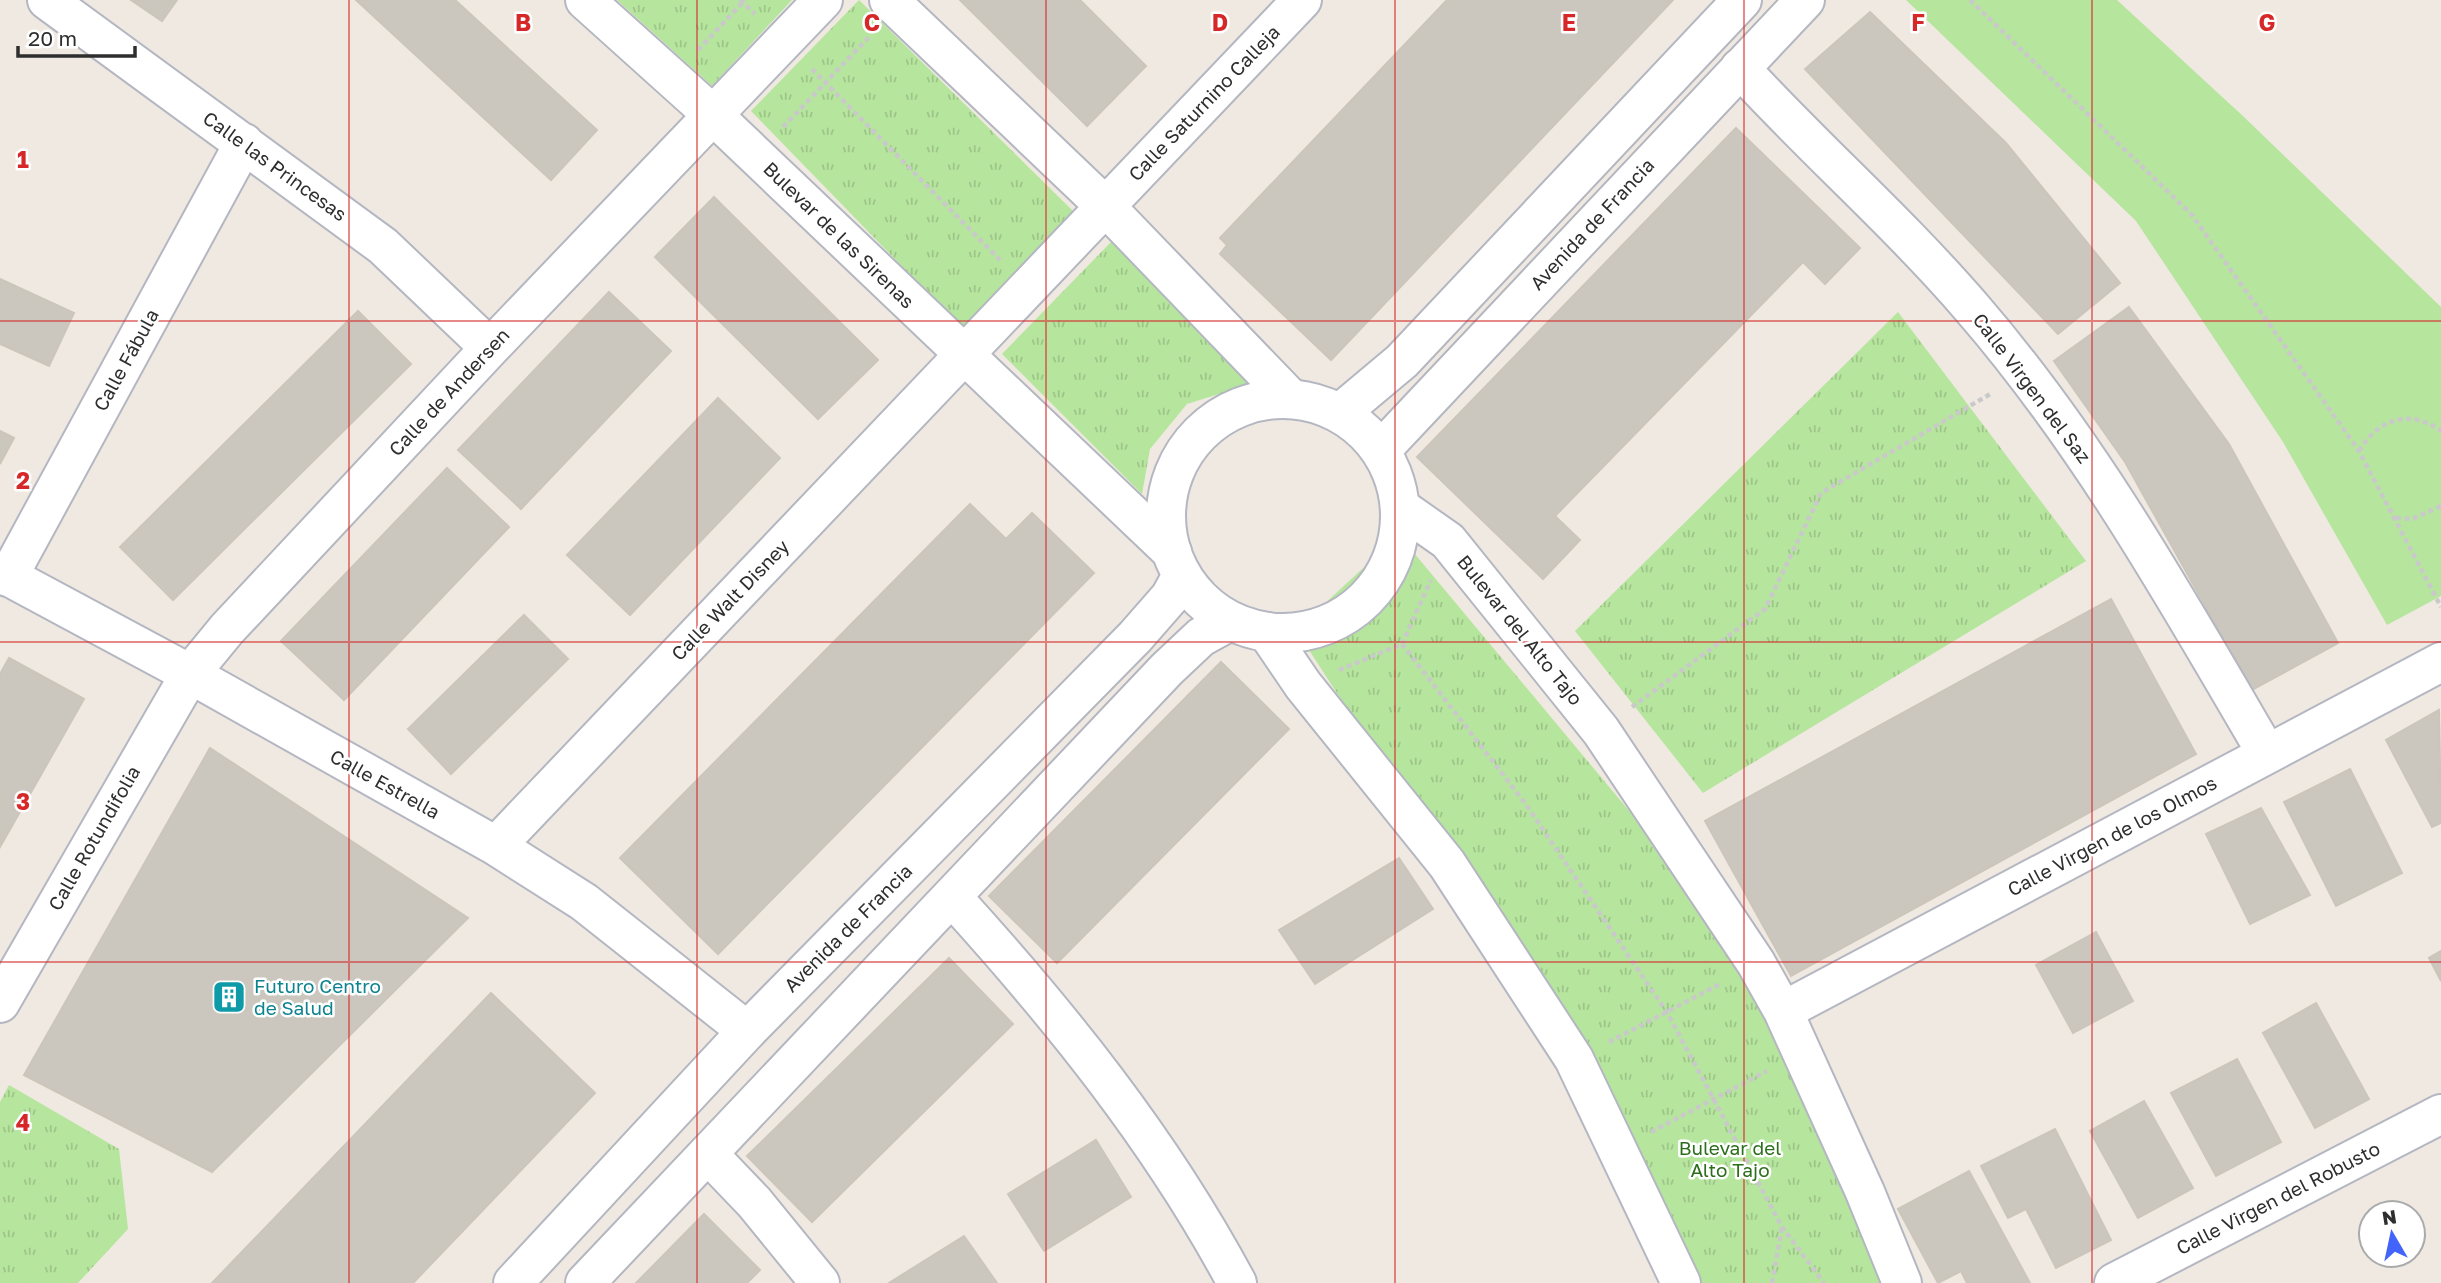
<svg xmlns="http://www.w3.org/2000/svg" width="2441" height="1283" font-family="'Golos Text',sans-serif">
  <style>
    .grass { fill: #b6e59e }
    .park { fill: url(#park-tufts) }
    .building { fill: #cbc7bf; stroke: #cbc5ba; stroke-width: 2 }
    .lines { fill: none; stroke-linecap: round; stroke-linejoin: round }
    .minor-casing { stroke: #b4b7c1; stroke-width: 42 }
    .secondary-casing { stroke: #b4b7c1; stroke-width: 42 }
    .path { stroke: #c9c9c9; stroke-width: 4.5; stroke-dasharray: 5 3.5; stroke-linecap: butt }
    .minor { stroke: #fff; stroke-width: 38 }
    .secondary { stroke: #fff; stroke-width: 38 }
    .grid { fill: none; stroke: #d62828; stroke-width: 2; stroke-opacity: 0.55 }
    .labels { text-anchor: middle; stroke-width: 5; stroke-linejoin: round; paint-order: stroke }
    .street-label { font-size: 19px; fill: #2e2e2e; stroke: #fff }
    .culture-label { font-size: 19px; fill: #0d838f; stroke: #fff; text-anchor: start }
    .park-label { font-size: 19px; fill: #2c6e1b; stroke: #fff }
    .grid-label { font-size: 23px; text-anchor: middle; font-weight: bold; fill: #d62828; stroke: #fff; stroke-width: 5; stroke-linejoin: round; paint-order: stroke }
  </style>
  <defs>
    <pattern id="park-tufts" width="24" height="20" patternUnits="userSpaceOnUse" patternTransform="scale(1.75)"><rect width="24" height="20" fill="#b6e59e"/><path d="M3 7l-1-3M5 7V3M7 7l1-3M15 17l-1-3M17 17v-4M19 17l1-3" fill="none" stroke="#9dc588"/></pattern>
  </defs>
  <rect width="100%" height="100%" fill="#efe9e1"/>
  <path class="grass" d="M1906 0H2117L2244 117 2441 307V596L2387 625 2283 442 2136 221Z"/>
  <path class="park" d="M617 0H792L712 86Z
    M859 0 1075 213 962 328 751 111Z
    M1113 240 1254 383 1187 404 1150 449 1142 494 1002 354Z
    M1898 312 2086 561 1703 793 1575 631Z
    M1399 535 1756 963 1898 1283H1672L1574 1059 1296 630Z
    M9 1085 119 1149 128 1229 78 1283H0V1102Z"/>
  <path class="building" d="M131 0H177L162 21Z
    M356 0H455L597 130 551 180Z
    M960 0H1080L1146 66 1087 126Z
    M1447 0H1673L1331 360 1220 254 1227 245 1220 238Z
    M1870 12 2006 143 2120 283 2058 334 1805 69Z
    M1736 128 1860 248 1825 284 1803 262 1555 516 1580 540 1543 579 1417 457Z
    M714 197 878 360 818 419 655 257Z
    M0 279 74 313 49 366 0 344Z
    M609 292 671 351 521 509 458 450Z
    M2129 307 2229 444 2338 643 2252 690 2125 462 2054 361Z
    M358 311 411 364 173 600 120 547Z
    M718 398 780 458 630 615 567 555Z
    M0 431 14 438 0 464Z
    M447 468 509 527 344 700 281 641Z
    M970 504 1006 539 1032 513 1094 573 718 954 620 858Z
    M2111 599 2196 754 1791 976 1705 821Z
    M524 615 568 659 451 774 408 729Z
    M9 658 84 699 0 847V674Z
    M1221 662 1289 729 1057 963 989 896Z
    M2439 710 2441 823 2432 827 2386 740Z
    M210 748 468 918 212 1172 24 1075Z
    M2350 769 2402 873 2336 906 2284 802Z
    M2261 808 2310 895 2250 924 2206 834Z
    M1399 858 1433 909 1315 984 1279 930Z
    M2096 932 2133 1001 2073 1033 2036 965Z
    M2441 951V981L2429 958Z
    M949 958 1013 1024 812 1222 747 1156Z
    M491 993 595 1093 413 1283H212Z
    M2316 1003 2369 1099 2315 1128 2263 1033Z
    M2237 1059 2281 1142 2216 1176 2171 1093Z
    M2144 1101 2193 1188 2138 1218 2090 1131Z
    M2055 1129 2111 1240 2056 1268 2026 1209 2008 1218 1981 1166Z
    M1096 1140 1131 1197 1044 1251 1008 1194Z
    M1969 1171 2030 1283H1967L1961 1271 1938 1283 1898 1209Z
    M704 1214 760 1270 747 1283H636Z
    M964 1236 997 1283H889Z"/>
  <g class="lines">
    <defs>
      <path id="minor" d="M47 0 383 246 490 348
        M585 0 714 116 1172 552
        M889 0 1105 206 1291 399
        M1740 68C1815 150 1899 223 1972 308 2089 443 2177 600 2267 754
        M1401 508 1448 541 1601 731 1756 963 1783 1011 1865 1192 1902 1283
        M0 572 190 674 496 846 584 902 747 1031
        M8 577 244 143
        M1267 632 1303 685 1447 864 1574 1059 1681 1283
        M496 846 1302 0
        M953 898C1061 1017 1161 1141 1237 1283
        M0 1003 190 674 227 629 490 348 823 0
        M1783 1011 2441 662
        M708 1154 754 1202 820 1283
        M2114 1283 2441 1114"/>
      <path id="secondary" d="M1166 516a117 117 0 1 1 234 0a117 117 0 1 1-234 0Z
        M1340 413 1402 361 1742 0
        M1381 450 1805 0
        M513 1283 747 1031 1135 637 1170 597 1182 575
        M585 1283 1167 669 1201 637 1230 621"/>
    </defs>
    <use href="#minor" class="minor-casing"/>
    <use href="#secondary" class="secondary-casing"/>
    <path class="path" d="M740 0 755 14
      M1970 0 2192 215 2359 451 2441 607
      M698 50 745 0
      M812 69 1000 260
      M783 127 871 35
      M2359 451C2378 419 2410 408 2441 431
      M2396 518 2412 519 2441 506
      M1402 644 1525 803 1668 1014 1782 1227 1824 1283
      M1339 670 1402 644 1431 580
      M1632 707 1765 609 1821 493 1992 393
      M1609 1042 1722 983
      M1651 1132 1767 1071
      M1772 1283 1782 1227"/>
    <use href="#minor" class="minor"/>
    <use href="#secondary" class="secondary"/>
  </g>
  <path class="grid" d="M349 0V1283M697 0V1283M1046 0V1283M1395 0V1283M1744 0V1283M2092 0V1283M0 321H2441M0 642H2441M0 962H2441"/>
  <defs>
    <symbol id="building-square" viewBox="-11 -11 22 22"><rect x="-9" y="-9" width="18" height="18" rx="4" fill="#0f9aa8" stroke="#fff"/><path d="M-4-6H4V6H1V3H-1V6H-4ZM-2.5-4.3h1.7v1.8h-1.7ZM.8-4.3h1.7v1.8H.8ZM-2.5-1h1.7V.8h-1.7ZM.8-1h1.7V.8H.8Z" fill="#fff"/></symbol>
  </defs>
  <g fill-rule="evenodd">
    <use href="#building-square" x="210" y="978" width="38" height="38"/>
  </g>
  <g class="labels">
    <g class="street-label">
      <text transform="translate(1204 103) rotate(-46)" y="7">Calle Saturnino Calleja</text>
      <text transform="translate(275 166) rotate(36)" y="7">Calle las Princesas</text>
      <text transform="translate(1592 224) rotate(-47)" y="7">Avenida de Francia</text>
      <text transform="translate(839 235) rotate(44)" y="7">Bulevar de las Sirenas</text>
      <text transform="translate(126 360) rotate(-61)" y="7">Calle Fábula</text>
      <text transform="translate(2032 388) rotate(53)" y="7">Calle Virgen del Saz</text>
      <text transform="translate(449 392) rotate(-47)" y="7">Calle de Andersen</text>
      <text transform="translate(730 600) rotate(-46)" y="7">Calle Walt Disney</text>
      <text transform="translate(1520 630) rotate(51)" y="7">Bulevar del Alto Tajo</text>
      <text transform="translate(385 784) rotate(29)" y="7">Calle Estrella</text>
      <text transform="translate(2112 836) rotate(-28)" y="7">Calle Virgen de los Olmos</text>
      <text transform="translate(94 838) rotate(-60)" y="7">Calle Rotundifolia</text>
      <text transform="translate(848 928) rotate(-45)" y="7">Avenida de Francia</text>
      <text transform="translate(2278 1198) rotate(-27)" y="7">Calle Virgen del Robusto</text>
    </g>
    <g class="culture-label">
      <text x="254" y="993">Futuro Centro<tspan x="254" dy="22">de Salud</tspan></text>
    </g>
    <g class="park-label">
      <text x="1730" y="1155">Bulevar del<tspan x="1730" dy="22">Alto Tajo</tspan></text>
    </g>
  </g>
  <g class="grid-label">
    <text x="523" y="31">B</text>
    <text x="872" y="31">C</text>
    <text x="1220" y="31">D</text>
    <text x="1569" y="31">E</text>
    <text x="1918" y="31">F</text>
    <text x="2267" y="31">G</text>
    <text x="23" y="168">1</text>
    <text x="23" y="489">2</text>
    <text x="23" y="810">3</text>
    <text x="23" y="1131">4</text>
  </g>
  <g transform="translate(2392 1234) rotate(351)"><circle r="33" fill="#ffffff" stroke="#ababab" stroke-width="2"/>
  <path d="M0-5L12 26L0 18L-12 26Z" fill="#4264fb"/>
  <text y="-10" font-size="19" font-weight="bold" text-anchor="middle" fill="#2e2e2e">N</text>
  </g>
  <path d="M18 46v10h117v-10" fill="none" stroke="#2e2e2e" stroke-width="3.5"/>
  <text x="28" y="46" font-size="21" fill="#2e2e2e" stroke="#ffffff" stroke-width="5" paint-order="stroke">20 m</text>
</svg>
